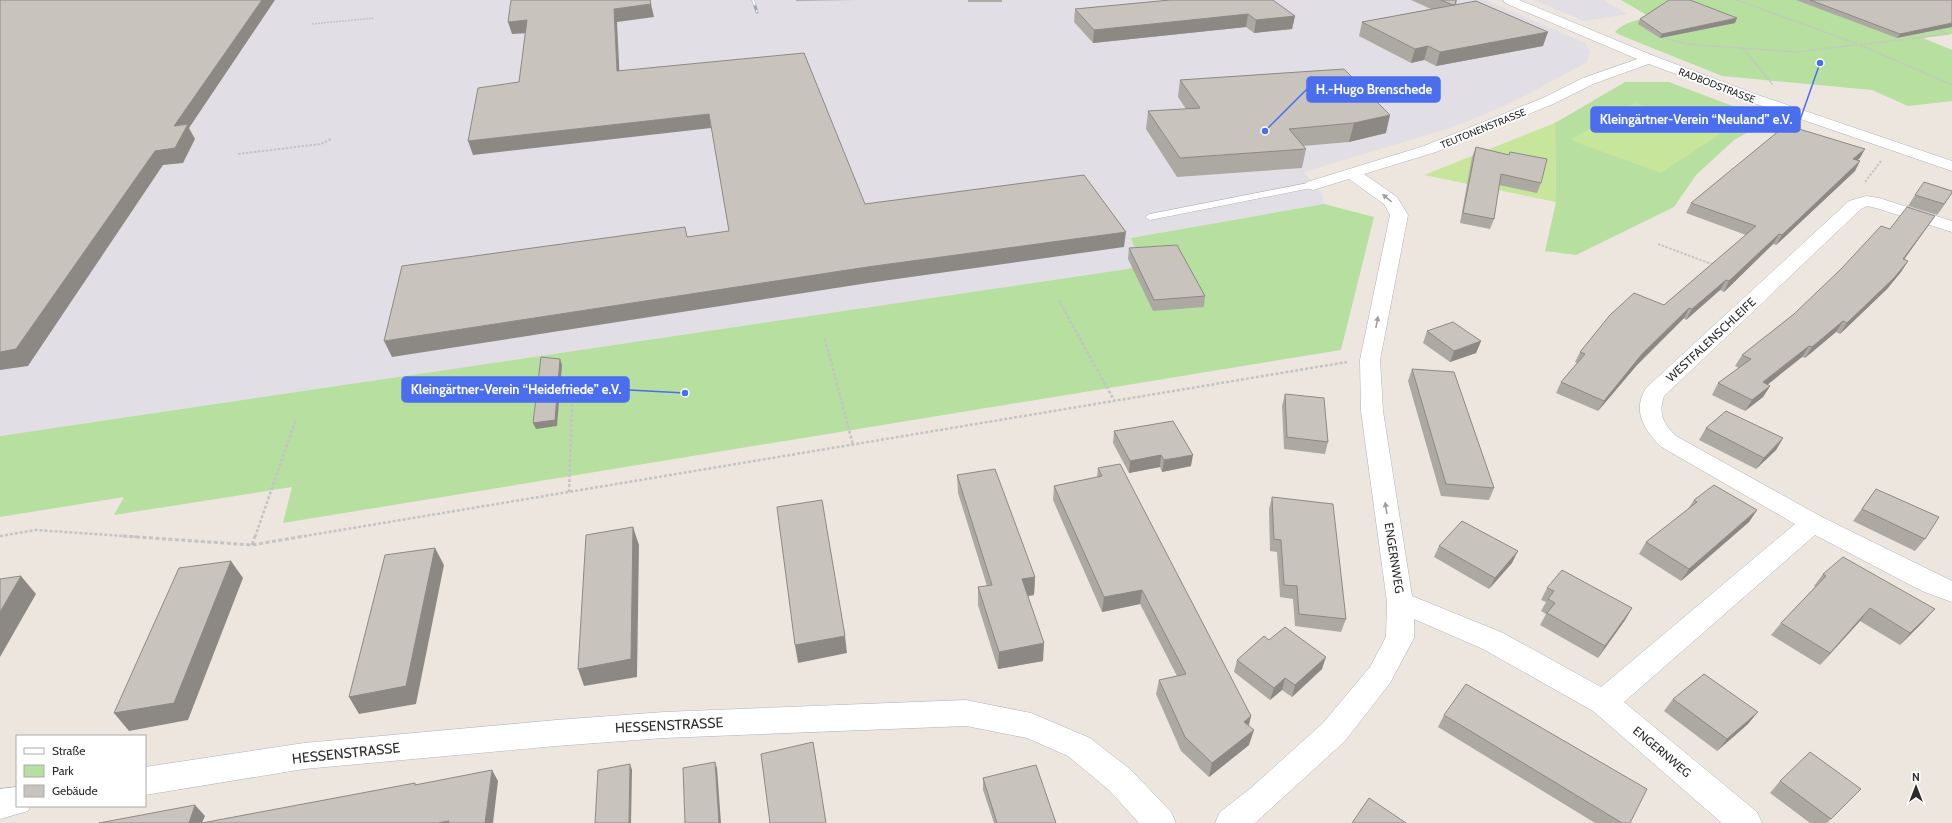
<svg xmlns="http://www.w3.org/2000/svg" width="1952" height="823" font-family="Cabin,sans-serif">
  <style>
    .industrial { fill: #e1dfe5 }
    .green { fill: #b7dfa0 }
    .pitch { fill: #c8e59c }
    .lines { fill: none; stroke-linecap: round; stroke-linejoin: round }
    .service-casing { stroke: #afb2bb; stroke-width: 1 }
    .minor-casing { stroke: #afb2bb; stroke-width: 1 }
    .secondary-casing { stroke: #afb2bb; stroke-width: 1 }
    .path-far3 { stroke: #c4c4c4; stroke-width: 1.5; stroke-dasharray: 2 1; stroke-linecap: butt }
    .path-far2 { stroke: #c4c4c4; stroke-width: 2; stroke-dasharray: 2.5 1.5; stroke-linecap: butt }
    .path-far1 { stroke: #c4c4c4; stroke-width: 2.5; stroke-dasharray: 3 2; stroke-linecap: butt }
    .path { stroke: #c4c4c4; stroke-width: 3; stroke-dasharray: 4 2.5; stroke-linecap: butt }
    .service { fill: #fff; fill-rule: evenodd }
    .minor { fill: #fff; fill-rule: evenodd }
    .secondary { fill: #fff; fill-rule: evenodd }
    .rail-casing { stroke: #a2a5b4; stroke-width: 3 }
    .rail { stroke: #fff; stroke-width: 2; stroke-dasharray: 5.5; stroke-linecap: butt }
    .wall { fill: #aca9a3 }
    .shaded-wall { fill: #8c8984 }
    .building { fill: #c8c4bd; stroke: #8c8984 }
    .oneway { fill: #a0a0a0 }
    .labels { text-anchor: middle; stroke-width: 3.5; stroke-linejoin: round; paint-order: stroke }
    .far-street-label { font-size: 10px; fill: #2c2c2c; stroke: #fff }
    .street-label { font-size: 12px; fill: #2c2c2c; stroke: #fff }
    .near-street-label { font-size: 14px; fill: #2c2c2c; stroke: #fff }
    .leader { fill: none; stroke: #4b6eee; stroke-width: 1.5 }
    .callout-dot { fill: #4b6eee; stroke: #fff; stroke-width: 1.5 }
    .callout { fill: #4b6eee; stroke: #4b6eee; stroke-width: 1.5 }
    .callout-label { font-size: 13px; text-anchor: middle; font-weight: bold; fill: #fff }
  </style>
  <rect width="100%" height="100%" fill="#ece6df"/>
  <path class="industrial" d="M0 0H1486L1585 43 1590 52 1587 62 1523 97 1488 113 1450 128 1304 172 1322 194 1324 204 1131 238 1138 257 1134 268 0 436Z
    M1534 0H1604L1627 14 1584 21Z"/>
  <path class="green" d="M1621 0H1952V34L1923 38 1952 50V101L1908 106 1872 90 1722 76 1620 35 1615 32C1625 22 1636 20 1650 17Z
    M1625 82H1669L1770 120 1734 140 1696 175 1674 207 1576 255 1545 251 1556 202 1555 123Z
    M1324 204 1374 217 1341 350 283 523 292 487 114 515 124 497 0 517V436L1134 268 1138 257 1131 238Z"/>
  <path class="pitch" d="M1635 103 1723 132 1661 173 1570 140Z
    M1555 123 1556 202 1424 175Z"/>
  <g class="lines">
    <defs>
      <path id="service" d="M1313 182 1316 183V187L1150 220 1145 217 1150 214Z"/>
      <path id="minor" d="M1649 55 1654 56 1656 59 1654 62 1593 84 1553 104 1436 152 1364 174 1397 197 1408 215 1380 360 1383 411 1412 596 1503 633 1601 687 1795 524 1660 446C1644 429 1632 411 1646 388L1849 201 1866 196 1879 198 1952 221V232L1876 208 1867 206 1861 209 1664 396C1658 414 1663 423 1676 436L1822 517 1952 581V602L1922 591 1815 535 1624 702 1757 812 1762 823H1722L1593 711 1483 649 1414 619V638L1390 683 1345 741 1255 823H1215L1220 812 1251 788 1323 723 1370 667 1386 637 1387 602 1361 411 1360 360 1390 215 1384 204 1349 179 1313 190 1307 188 1305 185 1307 182 1424 146 1543 98 1583 78Z
        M966 700 1031 713 1090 738 1131 770 1171 812 1176 823H1139L1109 790 1068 756 1027 738 966 726 664 738 556 746 304 769 145 795V767L304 743 556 720 664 712Z
        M17 787V806H30L28 811 0 819V789Z"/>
      <path id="secondary" d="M1503 0H1519L1654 56 1755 94 1952 161V171L1745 100 1644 62 1505 3Z"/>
    </defs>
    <use href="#service" class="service-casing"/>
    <use href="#minor" class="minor-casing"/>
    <use href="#secondary" class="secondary-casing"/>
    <path class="path-far3" d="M1737 0 1858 44 1952 85
      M312 24 374 18
      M1936 29 1946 33
      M1662 37 1686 44 1796 52 1949 34
      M1743 48 1773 85"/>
    <path class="path-far2" d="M238 154 321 144 331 139
      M1865 182 1881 161
      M1658 244 1714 265
      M1059 301 1066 313"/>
    <path class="path-far1" d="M1065 312 1115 402
      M825 339 853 445
      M569 492 573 376
      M0 536 36 530 138 537
      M255 537 296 419
      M299 537 1347 362"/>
    <path class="path" d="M123 536 252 545 305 536
      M252 545 255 536"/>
    <use href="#service" class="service"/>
    <use href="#minor" class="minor"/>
    <use href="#secondary" class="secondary"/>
    <defs>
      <path id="rail" d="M753 0 757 12"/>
    </defs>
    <use href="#rail" class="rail-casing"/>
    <use href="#rail" class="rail"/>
  </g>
  <path class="wall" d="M796 0H856L796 1Z
    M968 0H1002V2H968Z
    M1170 0 1295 16 1292 29 1254 33 1246 27 1093 43 1074 22 1075 9Z
    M1411 0H1457L1456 5 1543 46 1436 66 1424 60 1411 63 1359 36 1362 22 1431 9Z
    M1796 0H1952L1897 38Z
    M1640 19 1735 23 1660 38 1638 24Z
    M1344 69 1386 133 1349 142 1303 146 1306 149 1302 168 1177 177 1146 129 1148 111 1186 109 1178 97 1180 80Z
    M1476 147 1541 183 1537 193 1499 185 1494 219 1490 229 1460 223 1472 157Z
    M1860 158 1857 160 1855 171 1776 245 1773 244 1724 292 1720 290 1686 320 1684 318 1637 365 1598 411 1556 393 1561 382 1577 363 1575 362 1580 352 1664 305 1746 235 1686 213 1691 203Z
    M1915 195 1946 202 1937 215 1908 206Z
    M1935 216 1928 226 1904 260 1908 261 1901 272 1887 289 1840 334 1836 332 1805 358 1802 357 1767 384 1770 386 1763 397 1745 411 1712 395 1718 383 1739 368 1735 366 1742 355 1794 314 1890 229Z
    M1129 248 1205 296 1204 307 1153 311 1128 259Z
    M1427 331 1481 341 1476 353 1450 362 1423 343Z
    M1412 369 1494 488 1489 500 1441 496 1408 381Z
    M1285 394 1328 442 1325 454 1284 449 1282 406Z
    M1706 428 1783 438 1776 450 1756 469 1699 440Z
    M1114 431 1191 466 1162 472 1160 467 1129 473 1113 443Z
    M1098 468 1251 716 1249 726V745L1209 777 1181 751 1156 694 1159 680 1177 676 1140 604 1102 612 1053 500 1054 486 1097 477Z
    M957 475 1035 577 1034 595 1028 596 1043 661 998 669 978 605V587L987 586 958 493Z
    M1876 489 1925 539 1915 551 1853 521Z
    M1272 497 1346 619 1341 632 1295 626 1293 599 1280 597 1277 552 1270 551 1269 509Z
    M1694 500 1757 510 1749 522 1681 581 1639 554 1646 542 1688 509Z
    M1439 546 1512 563 1489 589 1434 557Z
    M1823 574 1924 621 1900 645 1860 621 1820 665 1771 635 1781 623 1815 587 1814 586Z
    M1547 588 1632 608 1625 620 1598 658 1540 625 1546 614 1541 611 1546 602 1541 600Z
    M1269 640 1322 669 1292 697 1282 690 1270 700 1234 672 1237 660Z
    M1673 699 1748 724 1717 751 1664 711Z
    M1444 715 1630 823H1595L1438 727Z
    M983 778 1056 823H994L983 790Z
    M1780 781 1861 789 1827 823H1810L1770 793Z"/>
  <path class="shaded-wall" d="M262 0H275L189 128 195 139 183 163 163 165 28 366 0 370V352L155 151 174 126Z
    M651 4 654 17 617 22 620 84 617 71 614 9Z
    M1248 14 1246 27 1093 43 1094 30Z
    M1295 16 1292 29 1254 33 1256 20Z
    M1737 18 1735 23 1660 38 1662 34Z
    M527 20 530 33 512 34 508 22Z
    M1952 23V27L1897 38 1900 34Z
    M1548 32 1543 46 1436 66 1440 52Z
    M1428 46 1424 60 1411 63 1415 49Z
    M709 114 711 128 473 155 468 141Z
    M1390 115 1386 133 1349 142 1354 123Z
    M1865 149 1860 158 1848 169 1853 159Z
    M1860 161 1855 171 1776 245 1782 235Z
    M1952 193 1946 202 1937 215 1944 204Z
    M1935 216 1928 226 1896 270 1903 259Z
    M1126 232 1124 247 868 283 392 357 384 341 867 267Z
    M1779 234 1773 244 1724 292 1729 281Z
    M1908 261 1901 272 1887 289 1840 334 1847 323Z
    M1726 280 1720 290 1686 320 1692 309Z
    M1689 308 1684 318 1637 365 1598 411 1604 401 1642 354Z
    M1843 321 1836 332 1805 358 1812 347Z
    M1481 341 1476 353 1450 362 1454 351Z
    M1809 346 1802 357 1756 394 1763 382Z
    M560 359 562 365 557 426 536 429 533 423Z
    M1770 386 1763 397 1745 411 1752 400Z
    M1783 438 1776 450 1756 469 1764 458Z
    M1161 455 1160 467 1129 473 1130 461Z
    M1193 455 1191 466 1162 472 1164 460Z
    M1757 510 1749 522 1681 581 1689 569Z
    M633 527 639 545 637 677 584 686 578 669Z
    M435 548 444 565 416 704 359 714 349 697Z
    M1518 551 1512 563 1489 589 1495 578Z
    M231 561 243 578 188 720 129 731 114 713Z
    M21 576 36 594 0 657V612Z
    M1035 577 1034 595 1021 597 1022 579Z
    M1142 590 1140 604 1102 612 1104 597Z
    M1632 608 1625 620 1598 658 1605 646Z
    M1870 608 1860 621 1820 665 1830 653Z
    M1935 609 1924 621 1900 645 1910 633Z
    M845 636 847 653 798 663 795 645Z
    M1044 643 1043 661 998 669 999 652Z
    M1326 657 1322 669 1292 697 1295 685Z
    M1285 678 1282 690 1270 700 1274 688Z
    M1758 712 1748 724 1717 751 1727 739Z
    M1251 716 1247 730 1244 722Z
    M1254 730 1249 745 1209 777 1212 763Z
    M715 762 717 768 721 823H719Z
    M630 764 632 770 631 823H629Z
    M492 770 498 781 493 823H485Z
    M195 805 205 816 202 823H189Z
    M449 821 450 823H437Z"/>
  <path class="building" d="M0 0H262L174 126 188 124 175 148 155 151 16 349 0 352Z
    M511 0H650L651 4 614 9 617 71 804 53 865 204 1084 175 1126 232 867 267 384 341 402 266 685 227 687 237 729 231 709 114 468 141 478 88 519 82 527 20 508 22Z
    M1170 0H1273L1295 16 1256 20 1248 14 1094 30 1075 9Z
    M1441 0H1456L1455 5H1453Z
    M1669 0H1690L1737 18 1662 34 1640 19Z
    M1810 0H1952V23L1900 34Z
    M1476 1 1548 32 1440 52 1428 46 1415 49 1362 22Z
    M1344 69 1390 115 1354 123 1289 129 1306 149 1180 158 1148 111 1200 108 1180 80Z
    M1786 125 1865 149 1853 159 1860 161 1782 235 1779 234 1729 281 1726 280 1692 309 1689 308 1642 354 1604 401 1561 382 1585 354 1580 352 1610 315 1634 293 1664 305 1756 226 1691 203Z
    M1476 147 1509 155 1510 152 1547 159 1541 183 1501 174 1494 219 1463 213Z
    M1924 182 1952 191V193L1944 204 1915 195Z
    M1907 207 1935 216 1903 259 1908 261 1894 278 1847 323 1843 321 1812 347 1809 346 1763 382 1770 386 1752 400 1718 383 1751 359 1742 355 1794 314 1841 269 1881 226 1890 229Z
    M1177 245 1205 296 1154 300 1129 248Z
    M1453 322 1481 341 1454 351 1427 331Z
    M541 357 560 359 555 420 533 423Z
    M1412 369 1454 372 1494 488 1446 484Z
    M1285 394 1324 398 1328 442 1287 437Z
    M1726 411 1783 438 1764 458 1706 428Z
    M1173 421 1193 455 1164 460 1161 455 1130 461 1114 431Z
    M1120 464 1251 716 1244 722 1254 730 1212 763 1185 737 1159 680 1186 674 1142 590 1104 597 1054 486 1102 476 1098 468Z
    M995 469 1035 577 1022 579 1044 643 999 652 978 587 992 585 957 475Z
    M1714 485 1757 510 1689 569 1646 542 1697 502 1694 500Z
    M1876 489 1939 517 1925 539 1862 509Z
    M1272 497 1333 504 1346 619 1299 614 1297 586 1284 585 1281 540 1274 539Z
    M822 500 845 636 795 645 777 507Z
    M1462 521 1518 551 1495 578 1439 546Z
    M633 527 631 659 578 669 586 535Z
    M435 548 406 686 349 697 385 555Z
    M1843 557 1935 609 1910 633 1870 608 1830 653 1781 623 1826 576 1823 574Z
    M231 561 174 703 114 713 179 568Z
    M1562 570 1632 608 1605 646 1547 613 1555 603 1548 599 1554 591 1547 588Z
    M21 576 0 612V579Z
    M1285 627 1326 657 1295 685 1285 678 1274 688 1237 660 1264 636 1269 640Z
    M1704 674 1758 712 1727 739 1673 699Z
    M1466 684 1647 789 1630 823H1622L1444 715Z
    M813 742 826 823H770L761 754Z
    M1810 752 1861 789 1831 819 1780 781Z
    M715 762 719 823H685L683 768Z
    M630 764 629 823H595L598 770Z
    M1036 765 1056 823H997L983 778Z
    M492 770 485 823H448L449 821 437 823H202L415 783V785Z
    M1369 798 1406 823H1352Z
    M195 805 189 823H99Z"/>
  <defs><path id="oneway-solid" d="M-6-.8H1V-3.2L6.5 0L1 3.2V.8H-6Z"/></defs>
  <g class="oneway">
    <use href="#oneway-solid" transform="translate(1387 198) rotate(-140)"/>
    <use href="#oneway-solid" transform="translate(1377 322) rotate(-79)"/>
    <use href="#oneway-solid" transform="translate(1386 508) rotate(-99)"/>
  </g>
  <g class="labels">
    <g class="far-street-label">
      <text transform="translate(1717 85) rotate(21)" y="4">RADBODSTRASSE</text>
      <text transform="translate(1483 128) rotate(-22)" y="4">TEUTONENSTRASSE</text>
    </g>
    <g class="street-label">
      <text transform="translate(1711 340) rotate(-43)" y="4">WESTFALENSCHLEIFE</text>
      <text transform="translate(1394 558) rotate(81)" y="4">ENGERNWEG</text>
      <text transform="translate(1662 752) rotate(40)" y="4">ENGERNWEG</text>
    </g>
    <g class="near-street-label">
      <text transform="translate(669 725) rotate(-3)" y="5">HESSENSTRASSE</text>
      <text transform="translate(346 753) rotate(-6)" y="5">HESSENSTRASSE</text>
    </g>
  </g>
  <path class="leader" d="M1265 131L1307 89M1820 63L1800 120M685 393L629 390"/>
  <g class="callout-dot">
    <circle cx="1265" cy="131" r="4"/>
    <circle cx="1820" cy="63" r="4"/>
    <circle cx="685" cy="393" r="4"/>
  </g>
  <g class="callout">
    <rect x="1307" y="77" width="133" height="25" rx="4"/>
    <rect x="1591" y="107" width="209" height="25" rx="4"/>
    <rect x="402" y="377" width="227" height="25" rx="4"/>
  </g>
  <g class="callout-label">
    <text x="1374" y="94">H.-Hugo Brenschede</text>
    <text x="1696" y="124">Kleingärtner-Verein “Neuland” e.V.</text>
    <text x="516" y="394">Kleingärtner-Verein “Heidefriede” e.V.</text>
  </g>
  <rect x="16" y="735" width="130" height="72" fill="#ffffff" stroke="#ababab"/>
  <rect x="24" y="748" width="20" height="6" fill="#ffffff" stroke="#ababab"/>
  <text x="52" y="755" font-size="12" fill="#2c2c2c">Straße</text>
  <rect x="24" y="765" width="20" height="12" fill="#b7dfa0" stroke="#ababab"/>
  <text x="52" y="775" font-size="12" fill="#2c2c2c">Park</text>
  <rect x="24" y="785" width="20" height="12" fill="#c8c4bd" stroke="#ababab"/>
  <text x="52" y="795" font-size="12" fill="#2c2c2c">Gebäude</text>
  <g transform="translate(1916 787)" stroke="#ffffff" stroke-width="3" paint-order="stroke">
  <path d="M0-3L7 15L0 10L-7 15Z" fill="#2c2c2c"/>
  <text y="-6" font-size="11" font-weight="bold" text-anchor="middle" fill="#2c2c2c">N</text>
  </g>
</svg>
